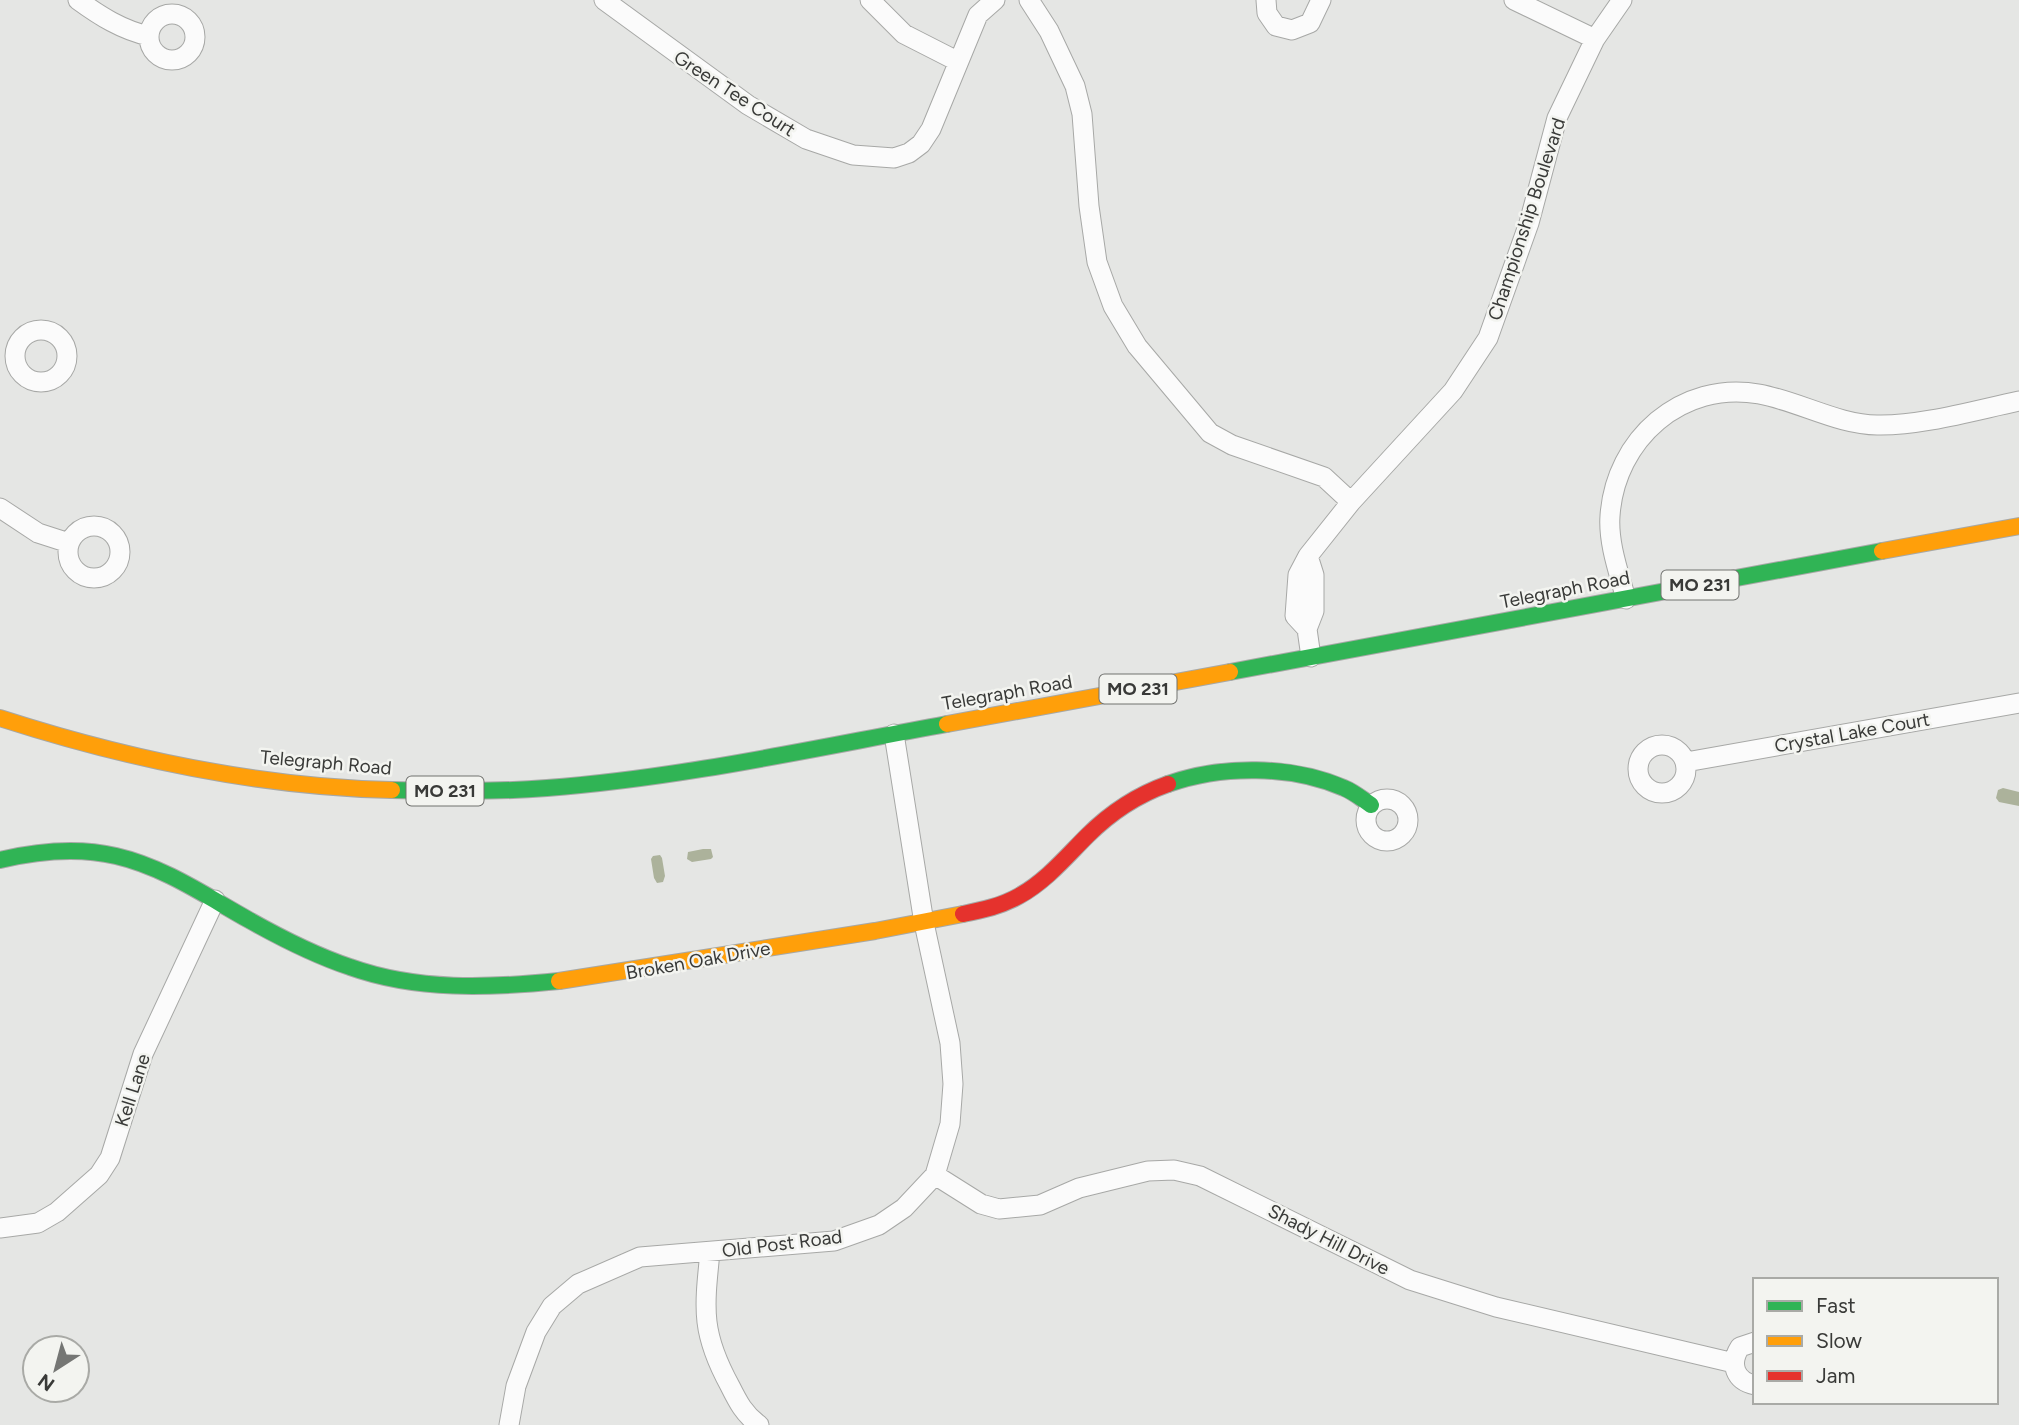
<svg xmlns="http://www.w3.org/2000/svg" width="2019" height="1425" font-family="Figtree,sans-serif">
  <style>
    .water { fill: #acb29b }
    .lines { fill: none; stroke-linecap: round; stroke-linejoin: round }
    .street-casing { stroke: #a7a8a6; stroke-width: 21 }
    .fast-casing { stroke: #a7a8a6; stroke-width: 18 }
    .slow-casing { stroke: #a7a8a6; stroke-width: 18 }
    .jam-casing { stroke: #a7a8a6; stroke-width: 18 }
    .street { stroke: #fbfbfb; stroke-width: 19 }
    .fast { stroke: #30b455; stroke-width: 16 }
    .slow { stroke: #ff9f0a; stroke-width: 16 }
    .jam { stroke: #e5322d; stroke-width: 16 }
    .labels { text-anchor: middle; stroke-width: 5; stroke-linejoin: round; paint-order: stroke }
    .shield { fill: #f3f4f0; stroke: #71726f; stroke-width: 2 }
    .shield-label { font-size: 18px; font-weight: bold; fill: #393a38 }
    .street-label { font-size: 19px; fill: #393a38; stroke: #f3f4f0 }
  </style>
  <rect width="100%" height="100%" fill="#e5e6e4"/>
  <path class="water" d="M2003 788 2019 792V806L1999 802 1996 798 1998 790Z
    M703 849H711L713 857 711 859 692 862 687 859 688 852Z
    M660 855 662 858 665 876 663 882 657 883 654 878 651 859 653 856Z"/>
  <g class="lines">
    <defs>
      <path id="street" d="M78 0C100 16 122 30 149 36
        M604 0 748 105 806 139 853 155 894 158 909 153 921 144 931 129 978 15 995 0
        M870 0 904 34 957 61
        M1029 0 1049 31 1075 86 1082 114 1089 206 1097 262 1113 306 1137 346 1210 433 1232 445 1324 477 1351 502
        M1266 0 1267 13 1276 26 1292 30 1310 23 1321 0
        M1514 0 1595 39
        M149 37a23 23 0 1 1 46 0a23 23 0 1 1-46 0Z
        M15 356a26 26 0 1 1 52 0a26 26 0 1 1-52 0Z
        M0 508 38 533 69 543
        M68 552a26 26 0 1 1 52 0a26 26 0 1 1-52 0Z
        M1626 599C1619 573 1608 543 1610 516 1615 439 1682 380 1759 394 1798 401 1839 425 1877 425 1921 426 1976 410 2019 401
        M1307 629 1295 616 1298 575 1308 556
        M1311 657 1307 629 1314 611V575L1308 556 1351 502 1453 391 1488 338 1529 223 1557 118 1595 39 1622 0
        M1638 769a24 24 0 1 1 48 0a24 24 0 1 1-48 0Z
        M1686 762 2019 703
        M1366 820a21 21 0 1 1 42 0a21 21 0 1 1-42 0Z
        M935 1175 981 1204 999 1209 1040 1205 1079 1188 1148 1171 1174 1170 1200 1176 1410 1280 1496 1307 1734 1363
        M0 1228 38 1223 57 1212 99 1175 110 1158 143 1054 215 900
        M710 1252C704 1310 701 1333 730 1386 738 1402 744 1414 759 1425
        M1755 1342 1740 1347C1729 1364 1735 1381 1755 1385
        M509 1425 516 1386 536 1332 552 1306 578 1284 640 1257 834 1241 879 1225 904 1208 935 1175 950 1124 953 1084 950 1043 924 923 894 734"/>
      <path id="fast" d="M1230 672 1882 551
        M1168 784C1222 765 1291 765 1344 788 1354 792 1362 799 1371 805
        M392 790C443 791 495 792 547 788 681 778 815 748 947 724
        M0 860C38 851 77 847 116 856 164 867 206 896 249 920 281 938 314 955 350 967 417 991 489 988 559 981"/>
      <path id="slow" d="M1882 551 2019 526
        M0 718C127 759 258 787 392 790
        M947 724 1230 672
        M559 981 875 931 963 914"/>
      <path id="jam" d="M963 914C983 910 1001 906 1019 896 1046 881 1066 857 1087 836 1110 813 1137 795 1168 784"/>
    </defs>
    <use href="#street" class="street-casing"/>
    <use href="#fast" class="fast-casing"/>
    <use href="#slow" class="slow-casing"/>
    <use href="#jam" class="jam-casing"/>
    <use href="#street" class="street"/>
    <use href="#fast" class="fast"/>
    <use href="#slow" class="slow"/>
    <use href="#jam" class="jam"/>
  </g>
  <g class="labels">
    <g class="shield">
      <rect x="1661.5" y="570.5" width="77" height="29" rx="5"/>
      <rect x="1099.5" y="674.5" width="77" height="29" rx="5"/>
      <rect x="406.5" y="776.5" width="77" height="29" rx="5"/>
    </g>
    <g class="shield-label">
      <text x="1700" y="591">MO 231</text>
      <text x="1138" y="695">MO 231</text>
      <text x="445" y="797">MO 231</text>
    </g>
    <g class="street-label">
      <text transform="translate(735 93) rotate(33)" y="7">Green Tee Court</text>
      <text transform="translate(1526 219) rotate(-72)" y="7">Championship Boulevard</text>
      <text transform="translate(1565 589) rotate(-11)" y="7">Telegraph Road</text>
      <text transform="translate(1007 692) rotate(-10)" y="7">Telegraph Road</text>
      <text transform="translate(1852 732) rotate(-10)" y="7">Crystal Lake Court</text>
      <text transform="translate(326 762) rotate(5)" y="7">Telegraph Road</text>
      <text transform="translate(698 960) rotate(-10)" y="7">Broken Oak Drive</text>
      <text transform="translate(132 1090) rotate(-72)" y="7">Kell Lane</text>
      <text transform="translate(1329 1239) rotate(27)" y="7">Shady Hill Drive</text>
      <text transform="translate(782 1243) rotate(-7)" y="7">Old Post Road</text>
    </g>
  </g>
  <rect x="1753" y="1278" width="245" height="126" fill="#f3f4f0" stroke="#a9aaa6" stroke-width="2"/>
  <rect x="1767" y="1301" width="35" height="10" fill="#30b455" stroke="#a9aaa6" stroke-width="2"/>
  <text x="1816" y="1313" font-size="21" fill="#393a38">Fast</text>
  <rect x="1767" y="1336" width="35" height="10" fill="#ff9f0a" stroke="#a9aaa6" stroke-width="2"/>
  <text x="1816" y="1348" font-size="21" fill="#393a38">Slow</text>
  <rect x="1767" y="1371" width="35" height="10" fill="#e5322d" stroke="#a9aaa6" stroke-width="2"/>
  <text x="1816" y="1383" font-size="21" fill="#393a38">Jam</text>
  <g transform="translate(56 1369) rotate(216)"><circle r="33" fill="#f3f4f0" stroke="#a9aaa6" stroke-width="2"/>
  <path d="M0-5L12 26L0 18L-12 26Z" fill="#757674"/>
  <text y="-10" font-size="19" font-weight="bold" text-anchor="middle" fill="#393a38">N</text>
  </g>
</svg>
